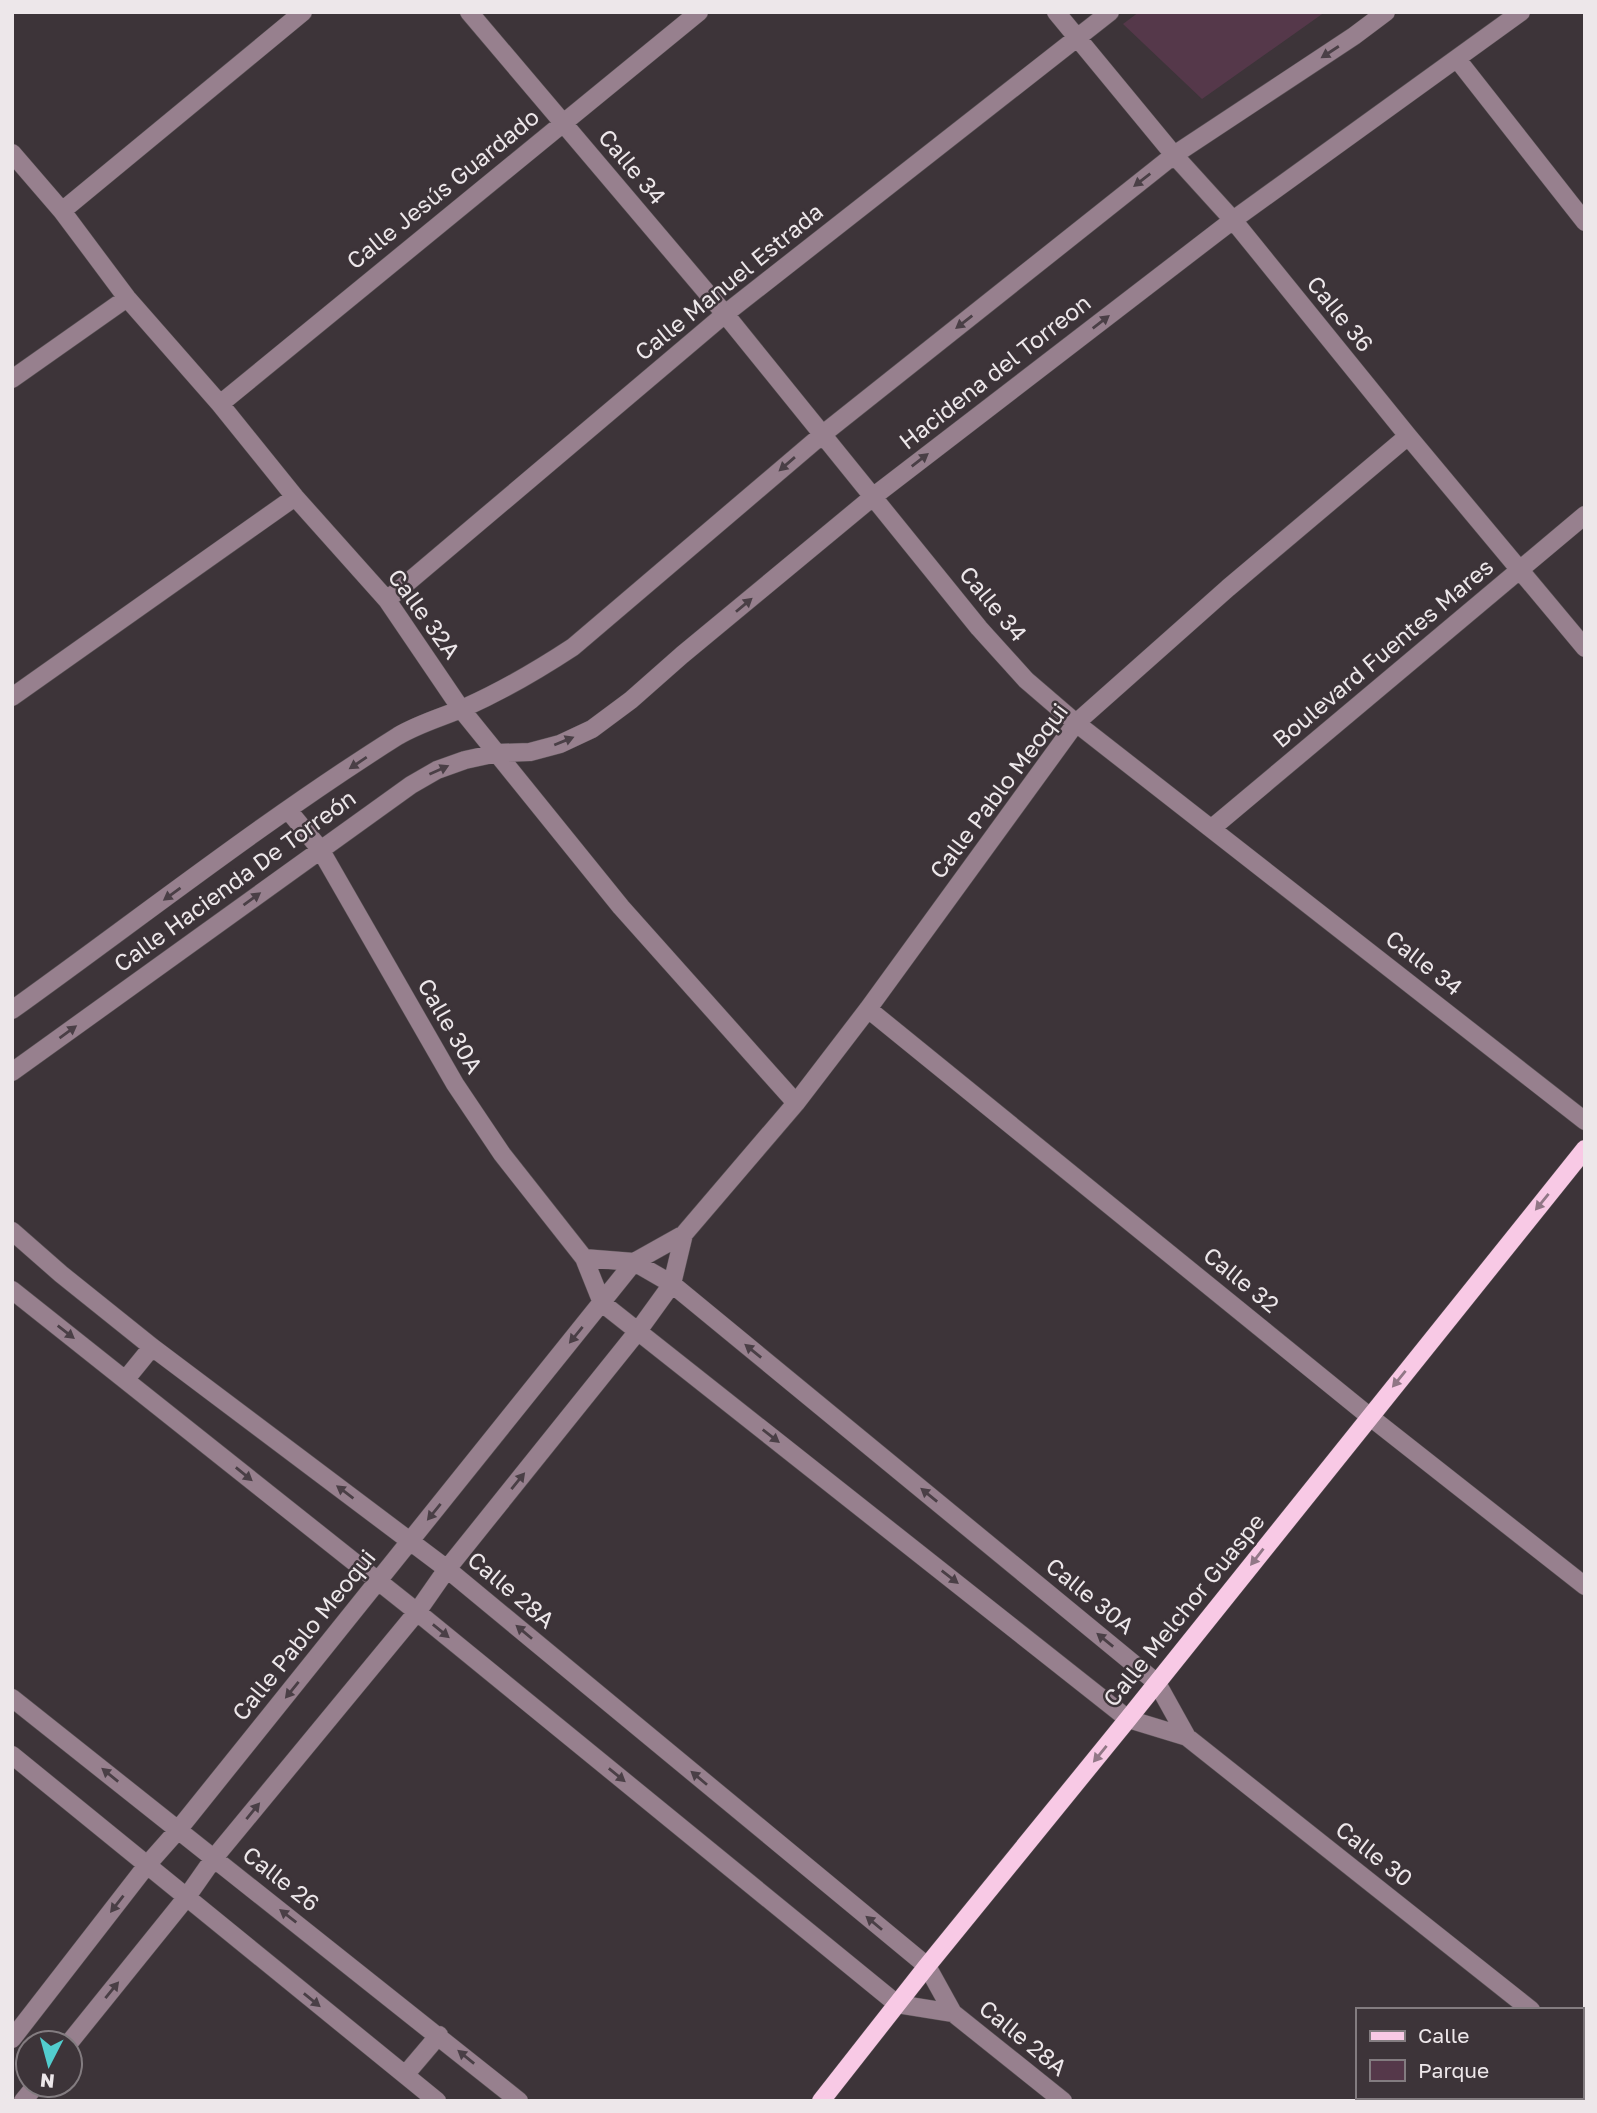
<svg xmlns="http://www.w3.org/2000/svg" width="1597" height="2113" font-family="'Golos Text',sans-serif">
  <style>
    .green { fill: #55384a }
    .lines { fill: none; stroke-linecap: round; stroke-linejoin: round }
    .minor-casing { stroke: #595155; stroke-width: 19 }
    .major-casing { stroke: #595155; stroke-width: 19 }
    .minor { stroke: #97808e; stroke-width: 18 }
    .major { stroke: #f8c9e5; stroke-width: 18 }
    .oneway { fill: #4a3f46 }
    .oneway2 { fill: #917786 }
    .labels { text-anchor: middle; stroke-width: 5; stroke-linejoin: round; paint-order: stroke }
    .street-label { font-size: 23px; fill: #ede7ea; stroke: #3d3439 }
  </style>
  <rect width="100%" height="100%" fill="#3d3439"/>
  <path class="green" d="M1139 12H1325L1202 99 1123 24Z"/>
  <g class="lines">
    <defs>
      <path id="minor" d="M469 12 725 314 979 628 1026 680 1076 723 1585 1121
        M1056 12 1174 155 1233 220 1408 436 1585 648
        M1457 59 1585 222
        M12 153 62 211 127 298 220 404 295 497 387 600 461 709 621 907 796 1103
        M62 211 303 12
        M12 379 127 298
        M220 404 699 12
        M387 600 725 314 1110 12
        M12 697 295 497
        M288 810 320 849 455 1084 502 1154 584 1258 602 1303 1128 1719 1187 1737 1531 2010
        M1212 828 1585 515
        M868 1009 1369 1416 1585 1586
        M12 1010C139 919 266 819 398 736 420 723 443 717 466 707 504 690 538 670 573 647L823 434 1174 155 1354 36 1386 12
        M12 1072 411 785 437 770 465 760 497 753 530 752 560 744 592 729 631 700 682 655 874 496 1233 220 1521 12
        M12 1231 61 1274 152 1347 447 1569 927 1966 953 2013 1063 2101
        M584 1258 634 1262 672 1284 1157 1683 1187 1737
        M12 1290 417 1612 897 2004 953 2013
        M126 1379 152 1347
        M12 1698 519 2101
        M12 1755 437 2101
        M12 2039 147 1865 178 1830 634 1262 684 1234 796 1103 868 1009 1076 723 1228 588 1408 436
        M69 2043 186 1898 214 1858 417 1612 447 1569 638 1331 672 1284 684 1234
        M1581 2050 1585 2053
        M405 2075 439 2035
        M23 2101 36 2085"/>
      <path id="major" d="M821 2101 927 1966 1128 1719 1585 1149"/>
    </defs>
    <use href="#minor" class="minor-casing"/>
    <use href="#major" class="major-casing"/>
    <use href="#minor" class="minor"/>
    <use href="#major" class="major"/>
  </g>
  <defs><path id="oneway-solid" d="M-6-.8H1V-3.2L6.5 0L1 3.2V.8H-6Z" transform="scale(1.75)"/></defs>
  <g class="oneway">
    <use href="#oneway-solid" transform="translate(1330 52) rotate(147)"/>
    <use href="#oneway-solid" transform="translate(1142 180) rotate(142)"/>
    <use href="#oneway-solid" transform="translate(964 322) rotate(142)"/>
    <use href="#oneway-solid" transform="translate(1101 322) rotate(-38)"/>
    <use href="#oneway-solid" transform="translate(920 460) rotate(-38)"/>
    <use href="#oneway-solid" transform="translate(787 464) rotate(139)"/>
    <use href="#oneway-solid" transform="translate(744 605) rotate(-40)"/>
    <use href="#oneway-solid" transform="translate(564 741) rotate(-22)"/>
    <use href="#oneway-solid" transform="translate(358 763) rotate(146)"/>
    <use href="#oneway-solid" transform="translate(439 770) rotate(-24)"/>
    <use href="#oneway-solid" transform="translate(172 894) rotate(144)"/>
    <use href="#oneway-solid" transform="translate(252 899) rotate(-36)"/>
    <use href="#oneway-solid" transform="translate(68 1032) rotate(-36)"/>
    <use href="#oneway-solid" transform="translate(66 1332) rotate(38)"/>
    <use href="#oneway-solid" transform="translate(576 1335) rotate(129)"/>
    <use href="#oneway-solid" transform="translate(753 1351) rotate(-141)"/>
    <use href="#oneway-solid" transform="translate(771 1436) rotate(38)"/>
    <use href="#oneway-solid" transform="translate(244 1474) rotate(39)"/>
    <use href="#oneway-solid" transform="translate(518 1481) rotate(-51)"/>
    <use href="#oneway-solid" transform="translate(345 1492) rotate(-143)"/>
    <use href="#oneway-solid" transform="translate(929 1495) rotate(-141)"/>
    <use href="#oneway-solid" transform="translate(434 1512) rotate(129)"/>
    <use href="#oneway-solid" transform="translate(950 1577) rotate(38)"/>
    <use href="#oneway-solid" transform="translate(441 1631) rotate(39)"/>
    <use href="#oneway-solid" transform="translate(524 1632) rotate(-140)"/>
    <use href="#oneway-solid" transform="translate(1105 1640) rotate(-141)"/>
    <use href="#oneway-solid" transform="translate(292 1690) rotate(129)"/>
    <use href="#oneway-solid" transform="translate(110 1775) rotate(-141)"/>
    <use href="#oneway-solid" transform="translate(617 1775) rotate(39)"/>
    <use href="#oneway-solid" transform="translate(699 1778) rotate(-140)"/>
    <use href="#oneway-solid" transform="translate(253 1811) rotate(-51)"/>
    <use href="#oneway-solid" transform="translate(117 1904) rotate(128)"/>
    <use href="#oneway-solid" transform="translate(288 1916) rotate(-142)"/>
    <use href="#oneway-solid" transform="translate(874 1923) rotate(-140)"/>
    <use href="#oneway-solid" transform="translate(112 1990) rotate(-51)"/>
    <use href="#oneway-solid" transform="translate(312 2000) rotate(39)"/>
    <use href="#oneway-solid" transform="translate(466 2057) rotate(-141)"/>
  </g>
  <g class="oneway2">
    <use href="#oneway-solid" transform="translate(1542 1202) rotate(129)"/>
    <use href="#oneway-solid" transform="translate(1399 1379) rotate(129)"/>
    <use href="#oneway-solid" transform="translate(1257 1557) rotate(128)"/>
    <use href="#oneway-solid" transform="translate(1100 1754) rotate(129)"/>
  </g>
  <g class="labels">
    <g class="street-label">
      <text transform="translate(632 167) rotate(50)" y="8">Calle 34</text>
      <text transform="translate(443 189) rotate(-39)" y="8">Calle Jesús Guardado</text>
      <text transform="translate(729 282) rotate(-39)" y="8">Calle Manuel Estrada</text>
      <text transform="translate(1340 314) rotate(51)" y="8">Calle 36</text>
      <text transform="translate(995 372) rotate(-38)" y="8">Hacidena del Torreon</text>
      <text transform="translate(993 604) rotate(50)" y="8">Calle 34</text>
      <text transform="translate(424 614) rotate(54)" y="8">Calle 32A</text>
      <text transform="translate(1383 653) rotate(-40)" y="8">Boulevard Fuentes Mares</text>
      <text transform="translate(999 791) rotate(-53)" y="8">Calle Pablo Meoqui</text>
      <text transform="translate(235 881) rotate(-36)" y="8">Calle Hacienda De Torreón</text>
      <text transform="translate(1424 963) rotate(38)" y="8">Calle 34</text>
      <text transform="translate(450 1026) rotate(60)" y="8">Calle 30A</text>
      <text transform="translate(1241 1280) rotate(39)" y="8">Calle 32</text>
      <text transform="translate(511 1590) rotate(40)" y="8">Calle 28A</text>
      <text transform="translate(1090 1596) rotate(39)" y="8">Calle 30A</text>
      <text transform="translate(1184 1610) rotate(-51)" y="8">Calle Melchor Guaspe</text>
      <text transform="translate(304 1635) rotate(-51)" y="8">Calle Pablo Meoqui</text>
      <text transform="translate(1374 1854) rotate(38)" y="8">Calle 30</text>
      <text transform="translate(281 1879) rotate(38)" y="8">Calle 26</text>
      <text transform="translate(1023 2038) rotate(39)" y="8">Calle 28A</text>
    </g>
  </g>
  <rect width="1597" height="2113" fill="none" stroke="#ede7ea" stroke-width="28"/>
  <rect x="1356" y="2008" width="228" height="91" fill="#3d3439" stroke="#837c80" stroke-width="2"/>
  <rect x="1370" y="2031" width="35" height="10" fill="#f8c9e5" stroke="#837c80" stroke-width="2"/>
  <text x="1418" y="2043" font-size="21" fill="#ede7ea">Calle</text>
  <rect x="1370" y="2060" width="35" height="21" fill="#55384a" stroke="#837c80" stroke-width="2"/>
  <text x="1418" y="2078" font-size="21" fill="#ede7ea">Parque</text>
  <g transform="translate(49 2064) rotate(186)"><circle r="33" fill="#3d3439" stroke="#837c80" stroke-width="2"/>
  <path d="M0-5L12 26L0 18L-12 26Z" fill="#52cdce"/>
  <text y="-10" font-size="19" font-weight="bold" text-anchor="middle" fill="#ede7ea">N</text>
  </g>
</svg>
